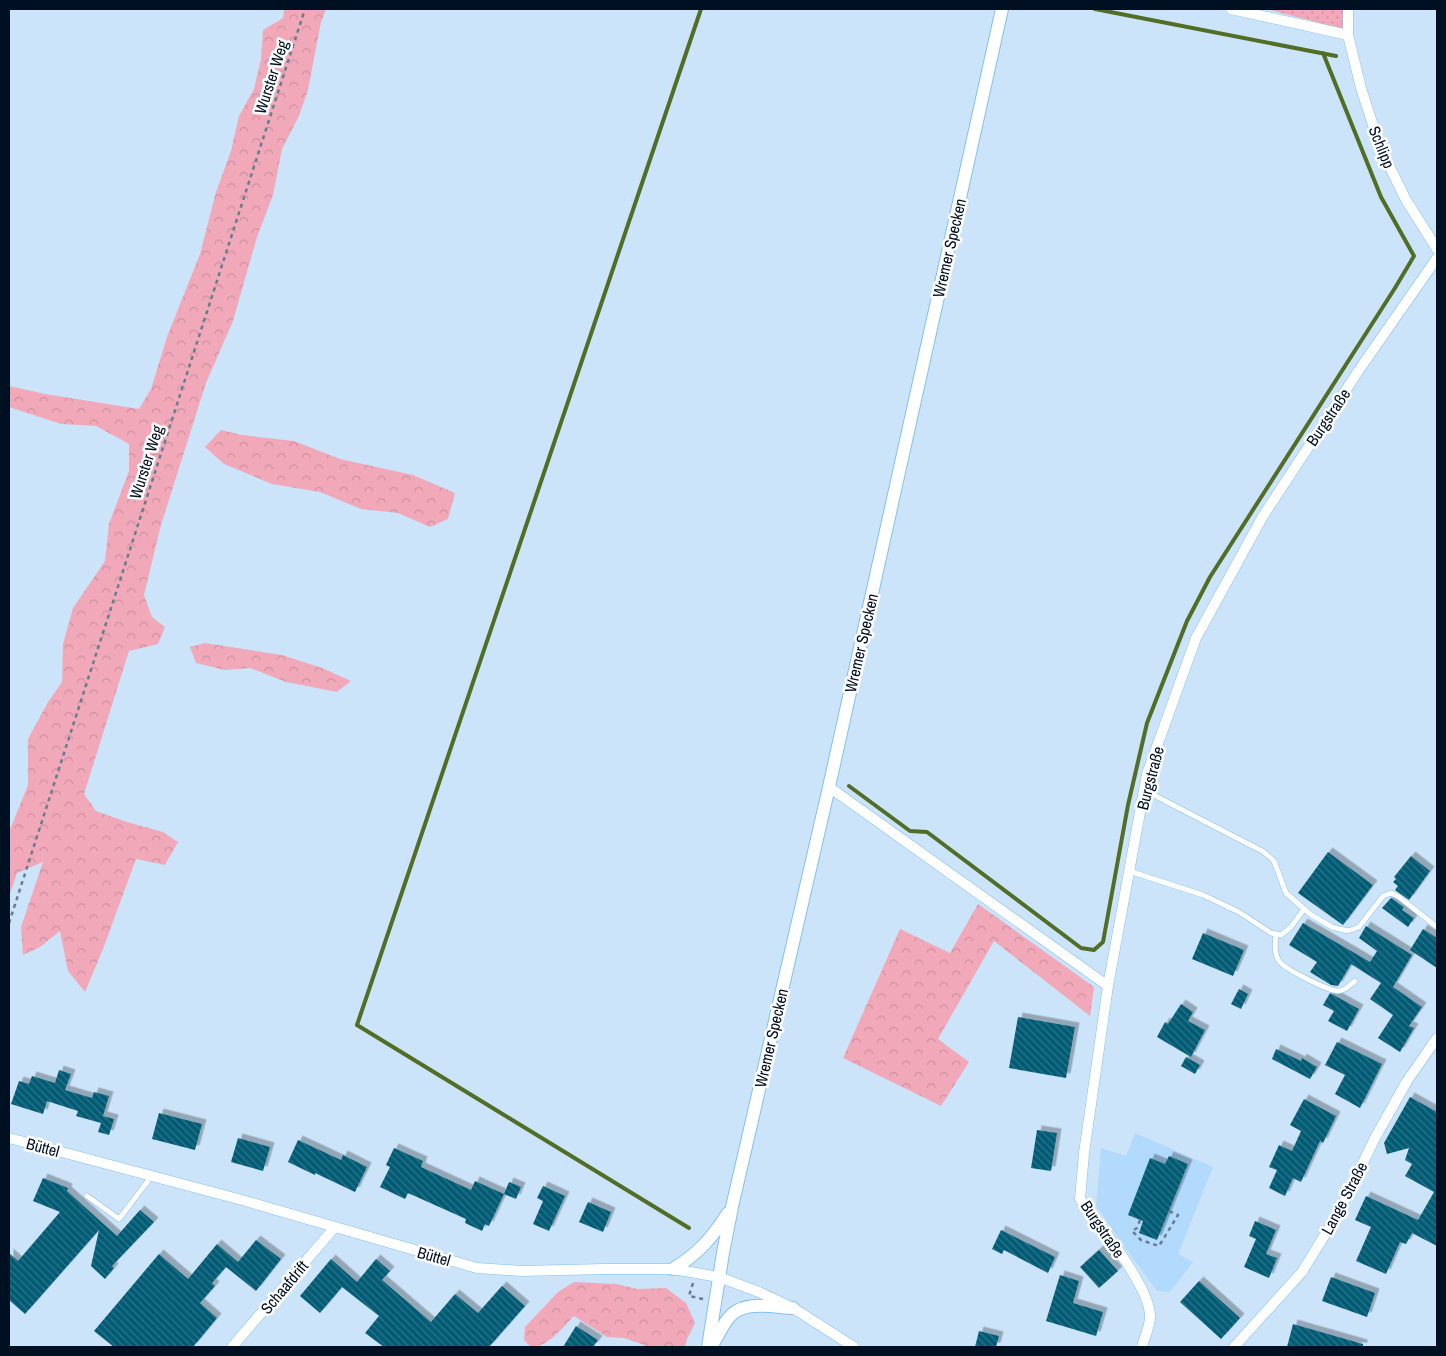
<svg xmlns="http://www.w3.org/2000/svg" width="1446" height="1356" font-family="'Archivo Narrow',sans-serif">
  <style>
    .built { fill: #b1dafd }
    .grass { fill: url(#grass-dots) }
    .forest { fill: url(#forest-crowns) }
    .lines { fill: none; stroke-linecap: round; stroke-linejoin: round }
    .stream { stroke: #526d26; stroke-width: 4 }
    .building { fill: url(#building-back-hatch); filter: url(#shadow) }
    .service-casing { stroke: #81c0f4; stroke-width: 6 }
    .minor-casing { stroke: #81c0f4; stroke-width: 11 }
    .tertiary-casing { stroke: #81c0f4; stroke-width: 14 }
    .path { stroke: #687c90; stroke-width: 2.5; stroke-dasharray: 4 4; stroke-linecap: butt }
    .service { stroke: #fff; stroke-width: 5 }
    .minor { stroke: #fff; stroke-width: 10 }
    .tertiary { stroke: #fff; stroke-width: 12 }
    .labels { text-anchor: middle; stroke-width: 5; stroke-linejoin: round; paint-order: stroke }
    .street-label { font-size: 16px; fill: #001023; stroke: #fff }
  </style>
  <defs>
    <pattern id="grass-dots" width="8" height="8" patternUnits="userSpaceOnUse" patternTransform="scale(1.25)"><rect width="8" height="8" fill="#f1a9ba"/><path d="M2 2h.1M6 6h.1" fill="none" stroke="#cd90a0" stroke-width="1.8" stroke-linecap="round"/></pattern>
    <pattern id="forest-crowns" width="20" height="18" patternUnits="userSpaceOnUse" patternTransform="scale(1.25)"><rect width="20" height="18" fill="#f1a9ba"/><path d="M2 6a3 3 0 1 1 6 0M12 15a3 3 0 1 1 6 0" fill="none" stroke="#cd90a0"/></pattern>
    <pattern id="building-back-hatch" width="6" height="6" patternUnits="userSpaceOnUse" patternTransform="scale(1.25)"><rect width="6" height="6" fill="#035c75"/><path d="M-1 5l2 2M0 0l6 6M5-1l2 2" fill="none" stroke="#2f7387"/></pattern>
    <filter id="shadow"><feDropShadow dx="4.5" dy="-4.5" stdDeviation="0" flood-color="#0004"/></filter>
  </defs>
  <rect width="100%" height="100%" fill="#cbe4f9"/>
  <path class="built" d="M1135 1133 1213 1167 1178 1254 1193 1262 1170 1292 1157 1291 1118 1238 1096 1206 1101 1148 1126 1156Z"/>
  <path class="grass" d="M1266 9H1343V29Z"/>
  <path class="forest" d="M284 9H326L321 22 308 90 299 116 282 149 273 195 257 237 233 321 206 383 161 525 144 595 152 617 165 627 158 644 129 651 84 794 96 811 127 822 163 832 178 842 165 865 136 859 103 949 85 992 68 971 60 931 40 947 23 955 21 927 43 862 17 873 9 897V832L28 785V739L48 702 62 682 63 644 73 608 105 561 109 524 129 471V444L96 426 61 424 9 407V386L45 394 139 409 151 389 167 337 200 254 216 192 231 151 239 116 254 89 261 59 263 30 283 18Z
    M221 430 242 435 294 441 340 459 413 475 455 493 448 519 430 527 398 513 361 509 320 492 272 484 224 464 205 447Z
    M205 643 282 655 322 668 351 681 337 692 286 682 250 668 225 670 196 663 190 647Z
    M978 904 1094 987 1090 1016 994 941 938 1039 969 1062 941 1106 843 1058 900 929 950 953Z
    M574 1282 617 1284 637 1289 666 1288 686 1303 695 1323 687 1339 685 1347H646L644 1345 624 1338 607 1337 574 1316C563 1327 547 1348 531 1347L524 1340 525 1327 558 1292Z"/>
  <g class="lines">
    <path class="stream" d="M1095 9 1336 56
      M849 786 910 831 927 832 1081 948 1094 950 1103 942 1128 805 1147 723 1187 621 1210 577 1395 288 1414 256 1381 197 1323 53
      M689 1228 357 1025 701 9"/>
  </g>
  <path class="building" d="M1328 852 1373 885 1343 925 1298 893Z
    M1411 856 1430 871 1409 900 1395 890 1398 886 1393 882 1396 879 1394 877Z
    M1391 898 1404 907 1402 910 1414 918 1408 927 1382 908Z
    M1303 923 1370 962 1377 951 1359 938 1366 926 1412 955 1393 987 1422 1007 1409 1026 1414 1028 1400 1052 1378 1038 1393 1015 1370 999 1381 983 1351 964 1338 986 1331 985 1310 972 1317 962 1289 945Z
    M1423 929 1437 938V968L1410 950Z
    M1203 933 1244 950 1233 976 1192 959Z
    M1239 989 1248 994 1241 1009 1231 1004Z
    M1330 993 1359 1009 1347 1031 1328 1021 1334 1011 1323 1005Z
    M1181 1004 1193 1012 1188 1021 1205 1030 1191 1057 1157 1037 1165 1022 1168 1024Z
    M1018 1017 1075 1027 1066 1078 1009 1068Z
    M1337 1042 1382 1064 1360 1108 1335 1094 1345 1075 1325 1065Z
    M1276 1049 1301 1061 1302 1058 1317 1067 1310 1079 1272 1059Z
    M1186 1057 1200 1065 1195 1074 1181 1066Z
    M59 1070 71 1074 65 1090 92 1098 94 1092 109 1096 103 1116 114 1119 109 1135 98 1132 101 1123 76 1116 78 1111 47 1101 43 1114 11 1104 19 1081 29 1084 32 1076 55 1083Z
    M1410 1097 1437 1112V1246L1412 1233 1406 1244 1400 1242 1386 1274 1356 1261 1371 1227 1355 1220 1366 1196 1418 1220 1434 1192 1405 1176 1412 1164 1405 1160 1409 1148 1387 1154 1384 1143Z
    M1304 1099 1336 1116 1323 1143 1320 1141 1301 1182 1293 1178 1285 1196 1269 1188 1277 1170 1269 1167 1279 1145 1292 1151 1301 1131 1290 1125Z
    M159 1113 202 1124 195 1150 152 1139Z
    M1037 1130 1057 1133 1051 1171 1031 1168Z
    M238 1138 270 1147 263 1171 231 1162Z
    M298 1140 341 1160 343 1155 367 1167 355 1192 315 1173V1175L288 1162Z
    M394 1148 423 1161 421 1167 471 1190 475 1181 504 1194 489 1226 485 1224 482 1231 465 1223 466 1219 408 1193 405 1199 380 1187 390 1167 386 1165Z
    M1169 1156 1188 1164 1157 1240 1139 1233 1143 1221 1128 1215 1150 1158 1165 1164Z
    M43 1178 68 1188 67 1191 117 1236 140 1210 154 1222 112 1266 114 1268 105 1279 91 1266 99 1230 25 1314 9 1300V1253L18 1261 60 1212 33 1201Z
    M509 1182 521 1187 516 1199 504 1194Z
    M543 1186 565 1196 549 1231 533 1224 543 1201 537 1198Z
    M588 1202 611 1212 603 1232 579 1222Z
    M1255 1221 1276 1230 1266 1254 1277 1258 1269 1278 1244 1267 1256 1239 1249 1236Z
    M1001 1230 1055 1257 1048 1273 1004 1250 1002 1254 992 1249Z
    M256 1240 281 1259 256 1291 226 1267 212 1283 215 1286 200 1303 217 1318 193 1347H114L94 1331 159 1254 188 1279 217 1244 238 1262Z
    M1099 1250 1118 1271 1099 1288 1080 1267Z
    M331 1259 357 1282 376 1259 390 1271 382 1280 431 1322 455 1294 478 1313 502 1286 525 1306 489 1347H384L365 1333 379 1316 342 1287 320 1313 300 1296Z
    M1060 1275 1079 1281 1073 1303 1103 1312 1096 1336 1046 1321Z
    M1331 1277 1375 1293 1367 1317 1322 1301Z
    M1199 1281 1240 1318 1221 1339 1180 1302Z
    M1293 1324 1363 1344V1347H1287Z
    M576 1326 598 1340 593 1347H563Z
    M979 1331 999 1336 996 1347H975Z"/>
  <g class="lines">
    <defs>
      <path id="service" d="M1144 790 1264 852 1274 861 1286 893 1310 914 1332 927 1348 931 1359 927 1383 896 1391 893 1399 897 1437 927
        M1129 871 1203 895 1239 912 1271 933 1281 935 1291 927 1304 909
        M1276 934C1275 943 1274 953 1279 961 1284 969 1329 991 1338 991 1345 991 1350 985 1355 981
        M87 1196 119 1219 151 1177"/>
      <path id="minor" d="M1231 9 1348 35
        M1348 9V35L1361 88 1380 147 1406 200 1437 249
        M829 787 1108 986
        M9 1138 242 1200 477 1268 522 1271 604 1269H673L719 1277 759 1292 793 1308 854 1347
        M232 1347 335 1227
        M1142 1347C1144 1338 1150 1327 1150 1317 1151 1288 1099 1224 1080 1199L1084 1153 1108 986 1147 774 1196 638 1263 516 1359 370 1437 258
        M1234 1347 1302 1272 1340 1210 1375 1138 1407 1081 1437 1038"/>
      <path id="tertiary" d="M673 1269C698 1254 712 1238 728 1213
        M708 1347 723 1253 732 1207 829 787 1002 9
        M711 1347C717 1338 721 1328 727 1320 741 1299 771 1307 793 1308"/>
    </defs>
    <use href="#service" class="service-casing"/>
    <use href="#minor" class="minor-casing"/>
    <use href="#tertiary" class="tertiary-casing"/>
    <path class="path" d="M9 923 305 9
      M1140 1220 1137 1228 1132 1231 1141 1240 1159 1246 1178 1215 1169 1211
      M693 1283 689 1296 703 1299"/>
    <use href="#service" class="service"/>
    <use href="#minor" class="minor"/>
    <use href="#tertiary" class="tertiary"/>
  </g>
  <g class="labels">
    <g class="street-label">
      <text transform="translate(271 77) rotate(-72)" y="6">Wurster Weg</text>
      <text transform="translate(1382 147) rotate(68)" y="6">Schlipp</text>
      <text transform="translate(949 248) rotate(-77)" y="6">Wremer Specken</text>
      <text transform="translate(1328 417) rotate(-56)" y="6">Burgstraße</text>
      <text transform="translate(146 462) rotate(-72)" y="6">Wurster Weg</text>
      <text transform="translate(861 643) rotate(-77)" y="6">Wremer Specken</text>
      <text transform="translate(1150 778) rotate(-75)" y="6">Burgstraße</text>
      <text transform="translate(771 1038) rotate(-77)" y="6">Wremer Specken</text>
      <text transform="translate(43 1147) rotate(15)" y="6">Büttel</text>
      <text transform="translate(1344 1198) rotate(-62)" y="6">Lange Straße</text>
      <text transform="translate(1103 1229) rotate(56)" y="6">Burgstraße</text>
      <text transform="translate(434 1256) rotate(16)" y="6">Büttel</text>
      <text transform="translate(284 1287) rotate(-50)" y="6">Schaafdrift</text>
    </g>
  </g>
  <rect width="1446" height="1356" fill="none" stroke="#001023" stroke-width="20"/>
</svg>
